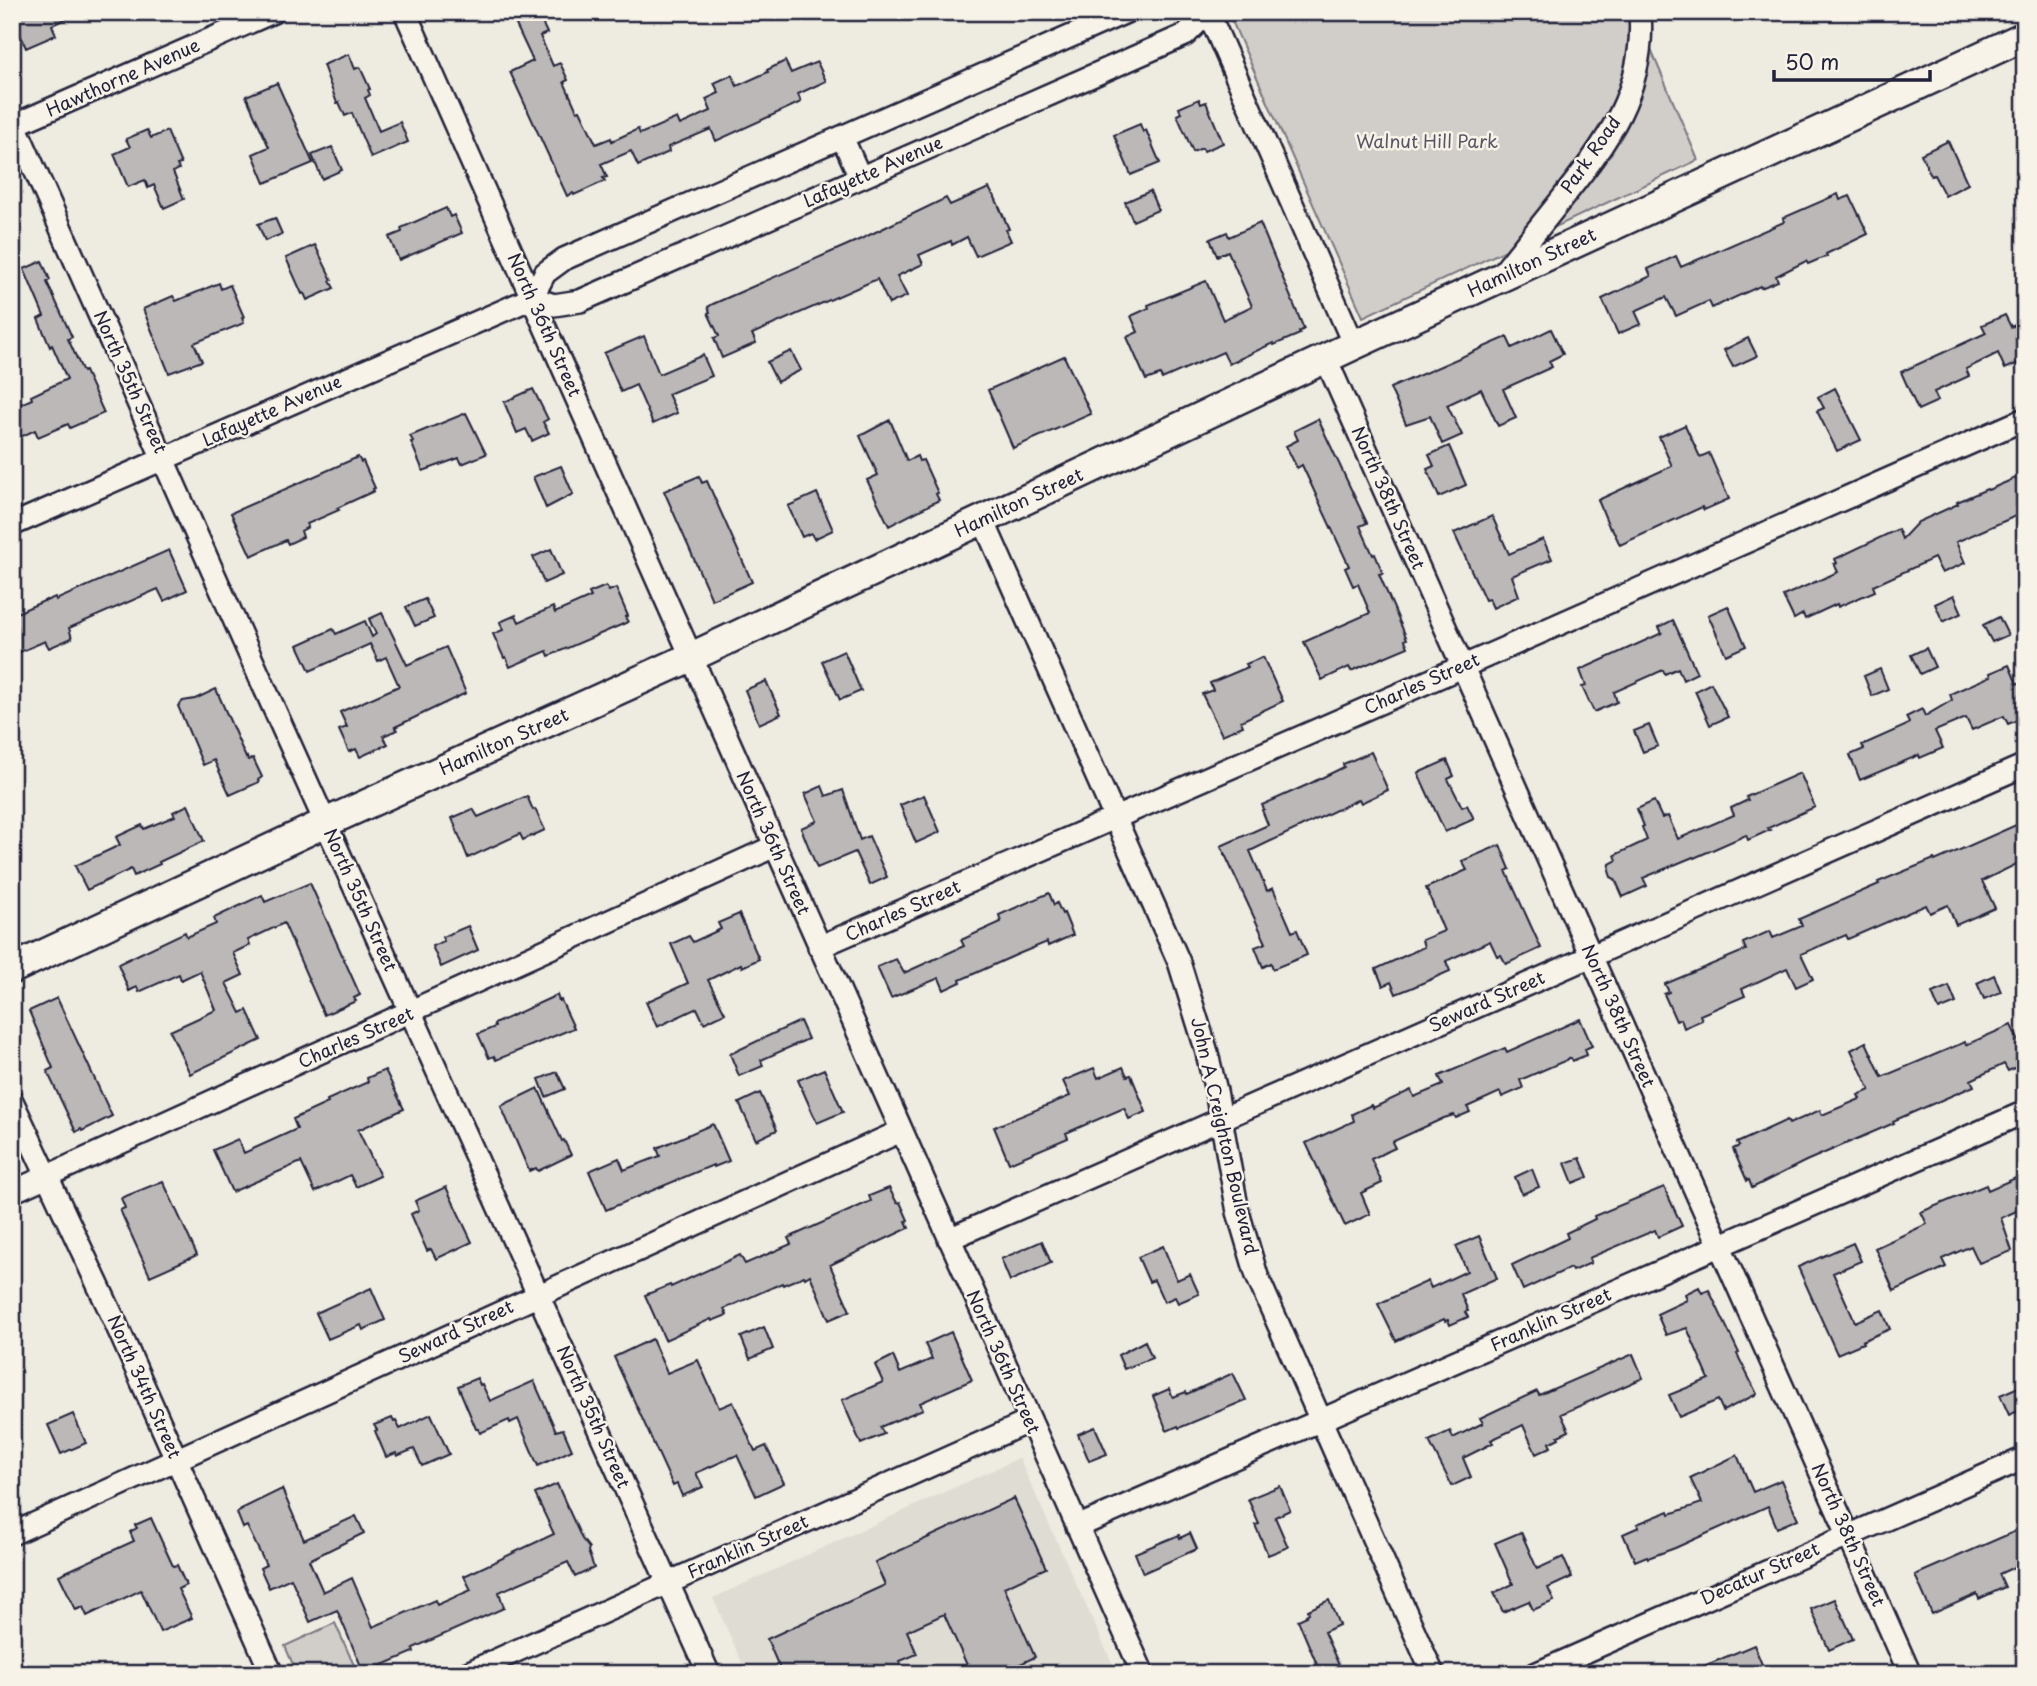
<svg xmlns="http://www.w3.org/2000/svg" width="2037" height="1686" font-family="'Playpen Sans',sans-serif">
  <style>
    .built { fill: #dfdcd4 }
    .green { fill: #d1cdc9; stroke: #7a7882; stroke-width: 2 }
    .building { fill: #bbb8b7; stroke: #22223b; stroke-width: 2 }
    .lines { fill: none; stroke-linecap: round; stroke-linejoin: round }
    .minor-casing { stroke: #22223b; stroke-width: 26 }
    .secondary-casing { stroke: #22223b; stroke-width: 33 }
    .minor { stroke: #f7f3e8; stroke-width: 21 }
    .secondary { stroke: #f7f3e8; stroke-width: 28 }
    .labels { text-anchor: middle; stroke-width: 5; stroke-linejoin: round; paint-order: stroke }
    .street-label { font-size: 18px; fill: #22223b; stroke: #f7f3e8 }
    .park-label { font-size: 18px; fill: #575566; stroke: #f7f3e8 }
  </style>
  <rect width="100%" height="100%" fill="#eeebe1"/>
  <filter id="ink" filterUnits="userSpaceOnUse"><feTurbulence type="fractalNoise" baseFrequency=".0143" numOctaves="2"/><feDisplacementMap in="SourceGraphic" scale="14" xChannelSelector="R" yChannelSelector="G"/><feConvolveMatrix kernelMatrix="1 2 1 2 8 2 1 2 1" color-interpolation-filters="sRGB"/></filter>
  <g filter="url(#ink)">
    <path class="built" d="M1019 1458 1117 1674H747L713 1598Z"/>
    <path class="green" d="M1228 12H1635L1698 160 1363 317Z
      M335 1623 358 1674H297L285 1646Z"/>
    <path class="building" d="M12 12H81L52 25 56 35 26 48 12 16Z
      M510 12H537L547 33 540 36 553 66 560 63 568 80 564 82 577 111 580 110 596 144 611 138 612 141 638 129 640 134 677 118 680 125 711 111 706 99 719 93 714 83 732 75 737 86 768 72 767 70 785 61 791 73 817 62 826 81 798 94 801 102 716 141 711 129 668 147 669 152 638 166 631 151 601 164 607 177 603 178 605 181 574 195 573 193 567 196 510 72 533 61Z
      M349 54 355 69 360 67 370 89 368 90 370 95 365 98 379 131 400 122 408 142 371 158 352 113 345 116 339 102 337 103 323 65Z
      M277 83 313 163 265 183 253 154 269 147 246 96Z
      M1199 99 1201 104 1206 102 1223 143 1204 151 1202 148 1193 152 1177 115 1181 113 1179 108Z
      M1140 124 1143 132 1146 130 1160 163 1131 175 1114 135Z
      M147 130 151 138 167 131 181 164 177 165 179 169 173 172 184 199 164 208 154 185 148 188 145 180 128 187 114 154 130 147 126 139Z
      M1948 141 1968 184 1945 196 1934 175 1931 176 1921 154Z
      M332 147 342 170 322 179 312 155Z
      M989 188 993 195H994L1009 229 1006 230 1011 241 976 256 967 237 952 245 951 241 919 255 923 264 897 276 907 296 889 304 877 279 752 334 756 343 722 358 714 338 719 336 708 313 710 312 708 307 713 304 861 239 946 198 950 205Z
      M1150 191 1158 210 1133 221 1125 202Z
      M1838 194 1840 200 1850 196 1868 234 1826 254 1827 256 1808 264 1806 261 1776 276 1778 281 1761 288 1760 286 1712 308 1709 301 1676 316 1666 297 1635 311 1641 324 1618 334 1602 299 1651 276 1648 269 1676 256 1681 267 1784 222 1783 218Z
      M446 208 450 217 454 215 462 233 399 260 389 237 402 232 401 228Z
      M275 218 282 234 265 241 258 224Z
      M1260 223 1304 329 1299 332 1300 334 1274 345 1273 343 1229 364 1223 352 1162 379 1160 375 1146 380 1127 337 1138 332 1131 316 1149 308 1148 305 1206 281 1223 320 1252 306 1228 251 1217 256 1210 239 1227 232 1229 237Z
      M315 245 332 280 330 281 334 288 307 300 304 293 302 294 286 258Z
      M42 261 50 280 47 282 72 337 68 339 83 372 85 371 104 413 70 428 68 424 38 437 35 430 12 441V408L32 399 31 396 67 379 52 345 50 347 38 319 44 316 24 269Z
      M219 283 221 289 230 285 244 317 242 318 244 323 194 343 202 361 169 373 143 309 173 296 176 301Z
      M2005 315 2011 327 2015 325 2024 343 2018 345 2025 360 2005 369 1998 353 1966 369 1969 376 1934 392 1938 401 1918 410 1901 372 1986 333 1982 325Z
      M1551 329 1563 354 1549 361 1552 367 1503 389 1516 418 1498 426 1481 389 1447 405 1462 435 1442 444 1430 416 1406 424 1390 388 1507 337 1512 348Z
      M644 336 659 374 703 355 712 376 668 394 677 413 653 424 636 385 621 392 604 353Z
      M1748 338 1757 356 1733 367 1724 350Z
      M791 351 801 370 777 382 767 362Z
      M1064 356 1091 414 1013 448 988 390Z
      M1835 388 1861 440 1837 451 1817 411 1824 408 1818 397Z
      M533 389 548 419 543 422 549 433 532 441 526 429 517 433 504 402Z
      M466 413 486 454 462 464 459 458 423 471 411 442 413 441 410 436Z
      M1318 419 1367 523 1360 526 1373 555 1375 554 1383 573 1379 574 1407 639 1405 640 1408 647 1351 671 1349 667 1322 680 1304 642 1370 613 1358 584 1353 586 1345 568 1349 566 1302 465 1297 468 1286 446 1298 440 1294 431Z
      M890 420 907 461 917 456 919 461 923 460 938 493 936 494 939 500 889 526 867 480 878 475 860 436Z
      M1685 425 1700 457 1709 453 1729 499 1704 510 1702 507 1620 545 1612 528 1610 529 1598 500 1672 466 1659 437Z
      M1449 446 1466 485 1439 497 1427 469 1434 466 1429 455Z
      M358 457 361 462 363 461 375 488 373 489 374 491 337 508 339 510 307 524 308 527 301 531 303 537 288 544 286 540 251 556 231 513Z
      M561 466 573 494 546 508 533 477Z
      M2025 474V512L1956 542 1965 563 1942 573 1934 558 1873 586 1875 591 1838 607 1837 604 1805 619 1803 614 1794 619 1783 596 1838 572 1834 564 1837 563 1835 559 1898 529 1902 539 1918 522 1958 504 1957 502 1987 489 1988 490Z
      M699 476 702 483 707 481 752 582 712 600 664 491Z
      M817 493 833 530 814 539 811 533 802 537 788 506Z
      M1492 516 1509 554 1543 539 1552 559 1512 576 1519 596 1493 608 1489 599 1485 600 1454 533Z
      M551 549 562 575 544 583 533 557Z
      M169 550 187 590 164 601 158 589 69 628 72 638 49 648 45 641 18 653 17 650 12 652V615L46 600V601L55 597 56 600Z
      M606 586 609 591 616 588 628 616 625 617 628 622 549 656 547 651 510 667 506 657 504 658 493 634 503 630 500 622 516 615 519 622 553 607 555 613 591 597 589 593Z
      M1954 595 1962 613 1943 622 1935 604Z
      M425 599 434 618 415 626 406 607Z
      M1728 606 1746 646 1726 655 1708 615Z
      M382 613 407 665 446 647 466 693 395 727 397 730 383 736 388 744 360 757 356 749 349 752 339 730 347 727 340 712 399 686 386 657 378 661 370 644 310 671 298 645 333 629 336 634 365 621 372 637 376 634 369 619Z
      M1999 617 2008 635 1992 642 1983 625Z
      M1673 620 1697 673 1683 680 1678 668 1665 674 1663 670 1614 692 1617 702 1594 712 1582 687 1586 686 1580 670 1662 633 1659 627Z
      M1926 648 1935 667 1920 674 1911 655Z
      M844 651 861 691 840 700 822 661Z
      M1263 657 1283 701 1241 721 1243 726 1222 735 1202 694 1213 690 1210 683 1248 667 1246 664Z
      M2009 665 2017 684 2025 680V717L2008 724 2004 716 1972 730 1966 718 1935 731 1943 748 1920 758 1919 755 1860 780 1850 755 1864 749 1862 745 1905 726 1909 723 1906 717 1922 709 1925 716 1952 700 1950 694 1991 676 1990 673Z
      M1880 669 1888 689 1872 696 1864 676Z
      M766 681 781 714 759 724 745 690Z
      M1711 683 1728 717 1710 725 1695 691Z
      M216 689 246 758 247 757 248 760 253 758 262 777 258 780 259 782 230 795 214 760 203 765 178 706 183 701 195 699Z
      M1649 725 1658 746 1643 752 1634 731Z
      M1371 752 1388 790 1361 803 1359 799 1250 851 1267 891 1273 888 1292 932 1297 930 1307 955 1273 969 1271 963 1263 967 1255 947 1266 943 1221 846 1268 825 1262 810 1264 809 1262 805 1307 785 1344 767 1343 764Z
      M1447 760 1454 776 1448 779 1462 807 1467 805 1474 819 1445 832 1418 773Z
      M1800 773 1815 807 1768 828 1770 830 1748 840 1746 835 1694 858 1693 857 1643 878 1647 886 1623 897 1615 879 1611 877 1609 871 1610 864 1617 860 1615 855 1647 840 1642 827 1644 826 1637 809 1654 801 1662 818 1668 816 1678 839 1734 815 1731 808 1748 800 1746 797Z
      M822 786 826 796 843 790 860 840 869 836 887 877 870 885 855 852 817 868 801 828 817 821 805 794Z
      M924 795 940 832 916 843 900 805Z
      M527 796 533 810 535 809 545 830 523 840 520 834 468 858 452 818 473 809 478 817Z
      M188 805 204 841 159 862 160 864 134 876 131 869 87 890 75 866 120 845 116 837 142 825 144 829 175 816 173 812Z
      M2025 821V860L1982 881 1995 908 1956 925 1948 905 1930 913 1926 905 1848 939 1846 935 1801 954 1813 979 1796 987 1787 968 1742 989 1745 996 1700 1015 1702 1020 1684 1028 1681 1019 1676 1021 1664 994 1669 992 1665 984 1746 950 1743 943 1770 931 1773 938 1802 926 1799 919 1879 884 1878 882 1934 859 1935 861Z
      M1500 845 1510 869 1506 871 1541 948 1506 964 1501 955 1497 956 1490 941 1446 961 1450 971 1411 988 1396 994 1391 982 1383 986 1376 969 1424 947 1422 940 1444 931 1426 888 1467 870 1462 861Z
      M310 883 360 995 354 998 356 1001 324 1015 284 923 248 940 250 945 233 953 243 975 226 983 241 1013 247 1010 261 1040 190 1074 170 1031 216 1010 200 971 181 980 179 974 139 992 137 987 129 991 118 964 185 932 187 937 216 924 214 918 262 895 265 902Z
      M1049 893 1054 905 1057 903 1062 914 1064 913 1073 935 1048 946 1047 942 1016 955 960 980 961 982 944 990 939 978 891 998 877 967 896 959 904 973 964 946 961 940 1001 922 999 915Z
      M739 914 759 959 742 967 741 964 708 980 725 1013 704 1023 697 1008 657 1027 646 1002 688 983 671 944 689 936 693 942 721 929 718 923Z
      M468 926 478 950 441 967 432 946 444 941 442 937Z
      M1994 975 2001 992 1984 999 1977 983Z
      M1949 986 1956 1003 1939 1010 1932 993Z
      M557 995 559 1001 561 1000 574 1028 496 1060 494 1056 489 1058 478 1034 495 1027 494 1024Z
      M57 998 112 1116 82 1131 81 1129 76 1132 47 1071 53 1068 29 1011Z
      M1580 1019 1592 1046 1585 1049 1587 1055 1572 1061 1571 1058 1520 1080 1523 1088 1502 1097 1500 1092 1467 1107 1470 1112 1456 1118 1454 1115 1444 1118 1392 1142 1395 1148 1371 1159 1382 1183 1361 1193 1370 1214 1345 1226 1306 1143 1354 1121 1352 1114 1371 1105 1373 1108 1411 1090 1414 1097 1443 1085 1439 1076 1505 1048 1507 1052Z
      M800 1021 808 1039 761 1060 763 1066 739 1076 730 1054Z
      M2011 1025 2025 1054V1063L2008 1071 2004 1064 1971 1080 1974 1086 1893 1121 1894 1123 1806 1161 1752 1188 1749 1180 1747 1181 1733 1149 1739 1146 1737 1143 1787 1120 1789 1124 1820 1110 1822 1115 1860 1099 1858 1095 1870 1090 1851 1050 1866 1042 1882 1077 1965 1042 1966 1045Z
      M1123 1067 1127 1076 1131 1075 1146 1112 1129 1119 1124 1108 1066 1133 1068 1138 1009 1163 994 1127 1070 1096 1063 1081 1094 1068 1098 1078Z
      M824 1069 843 1112 817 1123 798 1080Z
      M385 1070 404 1109 358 1130 380 1176 356 1187 350 1175 315 1192 301 1162 232 1192 213 1150 238 1139 244 1153 297 1129 293 1119 328 1103 327 1100 368 1082 367 1078Z
      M557 1072 565 1089 546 1097 539 1079Z
      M538 1088 562 1141 564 1140 571 1155 538 1171 536 1168 529 1171 501 1106Z
      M760 1093 777 1130 756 1140 739 1103Z
      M713 1124 729 1161 714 1167 713 1165 606 1210 589 1171 619 1158 624 1170 660 1156 657 1148Z
      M1580 1158 1588 1177 1573 1183 1565 1163Z
      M1532 1169 1539 1187 1522 1194 1515 1177Z
      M2025 1174V1207L2001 1218 2012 1251 1979 1263 1971 1246 1942 1259 1946 1267 1894 1291 1875 1248 1927 1224 1921 1212 1986 1185 1988 1190Z
      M163 1181 197 1255 150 1276 120 1210 125 1208 121 1198Z
      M446 1187 472 1242 436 1259 431 1249 427 1251 411 1214 419 1210 415 1201Z
      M1664 1187 1682 1226 1658 1237 1655 1230 1589 1258 1591 1263 1572 1271 1570 1268 1523 1290 1512 1265 1568 1238 1566 1233 1595 1219 1594 1216Z
      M889 1188 897 1203 900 1202 908 1220 906 1221 909 1228 830 1265 850 1311 829 1320 810 1275 805 1278 804 1276 783 1285 782 1283 724 1309 727 1315 712 1321 711 1319 665 1340 645 1295 670 1285 671 1287 740 1255 745 1264 791 1244 788 1238 871 1201 869 1196Z
      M1479 1236 1497 1278 1461 1294 1468 1311 1465 1312 1468 1317 1450 1325 1448 1320 1445 1321 1444 1319 1396 1341 1378 1304 1428 1281 1431 1288 1467 1271 1456 1246Z
      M1042 1241 1051 1263 1010 1281 1001 1259Z
      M1853 1243 1861 1261 1833 1273 1855 1322 1882 1310 1890 1329 1862 1341 1863 1343 1837 1354 1798 1267Z
      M1163 1246 1177 1280 1190 1274 1199 1294 1178 1303 1175 1297 1164 1302 1154 1280 1149 1282 1138 1257Z
      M1699 1287 1702 1293 1709 1290 1739 1353 1737 1354 1757 1394 1723 1411 1718 1400 1679 1417 1669 1395 1709 1379 1687 1328 1666 1335 1657 1314 1687 1300 1685 1294Z
      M371 1288 385 1320 363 1330 361 1325 328 1339 316 1313Z
      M764 1327 773 1349 750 1359 741 1337Z
      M951 1332 972 1380 920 1403 923 1409 880 1427 884 1434 861 1444 842 1400 883 1382 875 1365 893 1356 900 1373 932 1359 925 1344Z
      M652 1339 667 1373 698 1360 719 1408 733 1402 755 1451 766 1446 784 1483 756 1496 737 1455 696 1473 703 1487 682 1496 677 1484 673 1486 614 1357Z
      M1145 1341 1152 1358 1124 1369 1118 1355Z
      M1633 1354 1643 1378 1561 1414 1569 1431 1558 1436 1559 1438 1549 1443 1551 1447 1536 1454 1523 1425 1491 1440 1493 1443 1463 1458 1471 1477 1452 1486 1429 1441 1450 1431 1453 1438 1483 1423 1480 1418 1537 1391 1539 1395Z
      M1233 1373 1246 1400 1179 1428 1178 1426 1167 1431 1153 1396 1169 1389 1173 1397 1186 1392 1187 1394Z
      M477 1378 480 1385 482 1384 490 1401 534 1381 556 1431 563 1429 572 1450 538 1466 518 1419 510 1423 509 1420 480 1433 478 1429H476L458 1386Z
      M2025 1384V1408L2009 1415 2000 1395Z
      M73 1414 86 1443 61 1454 48 1425Z
      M431 1414 449 1454 422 1466 414 1449 397 1456 396 1453 386 1457 375 1431 377 1430 374 1425 392 1418 394 1422 396 1421 400 1429Z
      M1095 1427 1107 1454 1089 1461 1078 1434Z
      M1737 1455 1753 1492 1781 1480 1798 1519 1777 1528 1768 1506 1675 1548 1648 1558 1647 1556 1635 1561 1623 1534 1639 1527 1637 1524 1669 1511 1670 1514 1702 1503 1690 1478Z
      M557 1484 582 1539 589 1548 588 1551 594 1568 575 1577 568 1562 499 1592 504 1608 413 1648 414 1652 364 1673 337 1610 310 1622 291 1578 269 1588 260 1568 266 1565 247 1526 243 1528 237 1513 242 1510 241 1509 282 1489 304 1540 356 1516 364 1533 309 1560 323 1592 352 1578 373 1627 435 1600 437 1605 471 1590 464 1576 554 1534 535 1494Z
      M1280 1486 1290 1510 1275 1517 1288 1547 1268 1555 1255 1525 1259 1524 1248 1499Z
      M1014 1498 1046 1568 1004 1587 1035 1657 999 1674H971L944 1614 907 1631 917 1654 900 1661 905 1674H782L767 1639 885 1585 875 1562Z
      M151 1518 173 1566 177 1565 186 1585 178 1589 192 1618 160 1632 141 1590 87 1616 83 1607 76 1610 59 1575 134 1541 130 1532 137 1528 135 1525Z
      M2025 1527V1562L1999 1574 2005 1587 1979 1599 1977 1594 1932 1614 1915 1575Z
      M1521 1532 1537 1569 1563 1557 1572 1577 1548 1588 1554 1601 1533 1610 1529 1601 1503 1612 1494 1593 1513 1584 1495 1543Z
      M1190 1533 1197 1549 1143 1573 1135 1553 1179 1535 1180 1538Z
      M1835 1599 1853 1639 1829 1650 1811 1609Z
      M1329 1600 1339 1625 1324 1632 1343 1674H1321L1298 1620 1307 1616 1306 1615 1309 1613 1308 1610Z
      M1754 1645 1763 1667 1748 1674H1685Z"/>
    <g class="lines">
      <defs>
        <path id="minor" d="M405 12 1143 1674
          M1208 12 1354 345
          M15 125 248 651 709 1674
          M12 126 273 12
          M842 137 860 177
          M1501 275C1521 250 1541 225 1561 200 1607 142 1646 91 1640 12
          M532 298 554 305 580 301 1185 35 1198 22 1202 12
          M1326 359 1910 1674
          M983 520 1179 962 1206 1049 1216 1091 1238 1212 1257 1276 1433 1674
          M12 525 532 298 545 273 564 259 1126 12
          M819 947 1464 666 2025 419
          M12 1101 112 1315 272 1674
          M12 1192 775 846
          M949 1239 2025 765
          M1077 1527 2025 1112
          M12 1534 901 1131
          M465 1674 1030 1421
          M1535 1674 2025 1458"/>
        <path id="secondary" d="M12 969 325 823 691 657 1354 345 2025 36"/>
      </defs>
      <use href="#minor" class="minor-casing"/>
      <use href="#secondary" class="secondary-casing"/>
      <use href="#minor" class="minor"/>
      <use href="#secondary" class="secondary"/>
    </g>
  </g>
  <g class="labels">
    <g class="street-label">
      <text transform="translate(123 78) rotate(-24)" y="6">Hawthorne Avenue</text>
      <text transform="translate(1591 155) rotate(-55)" y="6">Park Road</text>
      <text transform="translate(873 172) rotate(-24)" y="6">Lafayette Avenue</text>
      <text transform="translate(1532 263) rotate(-25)" y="6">Hamilton Street</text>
      <text transform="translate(544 325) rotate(66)" y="6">North 36th Street</text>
      <text transform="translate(130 382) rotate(66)" y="6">North 35th Street</text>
      <text transform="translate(272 411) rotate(-24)" y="6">Lafayette Avenue</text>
      <text transform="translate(1388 498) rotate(66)" y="6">North 38th Street</text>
      <text transform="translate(1019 503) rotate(-25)" y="6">Hamilton Street</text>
      <text transform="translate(1422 684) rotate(-24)" y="6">Charles Street</text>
      <text transform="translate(504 742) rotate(-24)" y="6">Hamilton Street</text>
      <text transform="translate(773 843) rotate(66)" y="6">North 36th Street</text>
      <text transform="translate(360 900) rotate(66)" y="6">North 35th Street</text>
      <text transform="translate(903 911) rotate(-24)" y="6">Charles Street</text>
      <text transform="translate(1487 1002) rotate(-24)" y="6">Seward Street</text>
      <text transform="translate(1618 1016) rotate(66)" y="6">North 38th Street</text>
      <text transform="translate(356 1038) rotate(-24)" y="6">Charles Street</text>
      <text transform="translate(1224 1136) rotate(77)" y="6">John A Creighton Boulevard</text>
      <text transform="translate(1551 1320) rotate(-24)" y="6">Franklin Street</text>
      <text transform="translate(456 1332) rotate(-25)" y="6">Seward Street</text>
      <text transform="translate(1003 1362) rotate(66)" y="6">North 36th Street</text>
      <text transform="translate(144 1387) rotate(66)" y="6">North 34th Street</text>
      <text transform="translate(593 1417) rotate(66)" y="6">North 35th Street</text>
      <text transform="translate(1848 1535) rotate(66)" y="6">North 38th Street</text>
      <text transform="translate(748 1547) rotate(-24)" y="6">Franklin Street</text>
      <text transform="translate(1760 1574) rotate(-24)" y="6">Decatur Street</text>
    </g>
    <g class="park-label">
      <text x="1427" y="148">Walnut Hill Park</text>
    </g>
  </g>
  <rect width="2037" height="1686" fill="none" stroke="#f7f3e8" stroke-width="42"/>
  <rect x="21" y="21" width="1995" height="1644" fill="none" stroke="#22223b" stroke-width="2.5" filter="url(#ink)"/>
  <path d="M1774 70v10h156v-10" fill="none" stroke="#22223b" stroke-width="3.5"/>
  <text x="1785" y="70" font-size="21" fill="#22223b" stroke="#f7f3e8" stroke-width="5" paint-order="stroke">50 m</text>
</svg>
